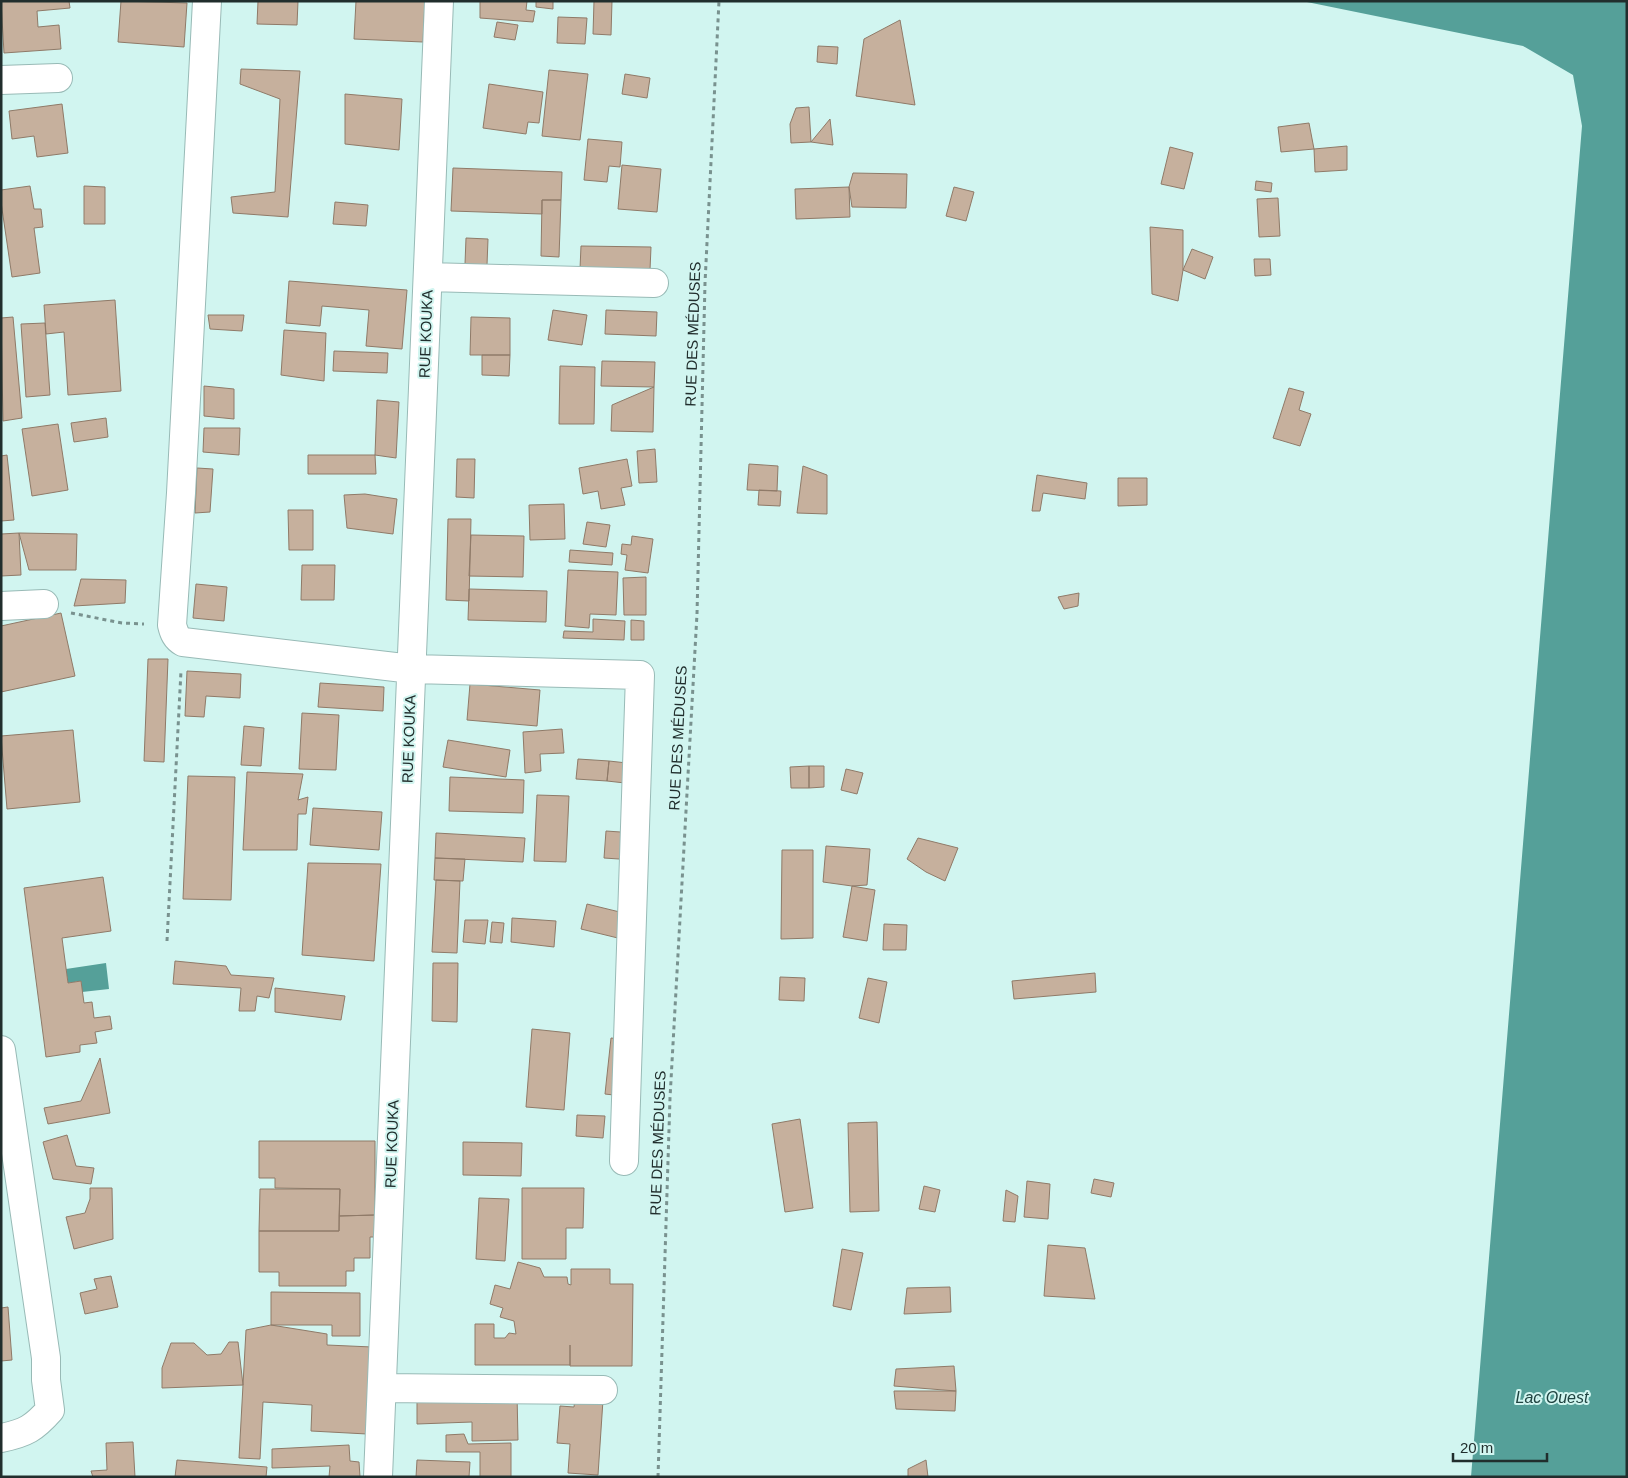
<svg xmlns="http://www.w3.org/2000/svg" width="1628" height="1478" font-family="Helvetica,sans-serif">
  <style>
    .water { fill: #55a099 }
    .building { fill: #c6b09d; stroke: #8f7a68 }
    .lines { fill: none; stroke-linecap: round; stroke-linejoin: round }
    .minor-casing { stroke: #98bab6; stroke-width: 30 }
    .path { stroke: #79928f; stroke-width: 3; stroke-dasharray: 4 4; stroke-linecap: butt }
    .minor { stroke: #fff; stroke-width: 28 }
    .labels { text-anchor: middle; stroke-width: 4; stroke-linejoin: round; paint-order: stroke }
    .street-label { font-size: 15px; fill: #212e2d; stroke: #d1f5f0 }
    .water-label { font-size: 16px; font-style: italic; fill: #1f4340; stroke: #d1f5f0 }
  </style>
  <rect width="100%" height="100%" fill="#d1f5f0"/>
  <path class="water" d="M1302 1H1627V1477H1471L1582 126 1573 75 1523 46Z
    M106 963 109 989 82 992 81 981 68 983 66 969Z"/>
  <path class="building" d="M1 1H69L70 8 37 11 38 27 59 25 61 49 4 53Z
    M121 1 187 3 184 47 118 42Z
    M258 1H298L297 25 257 24Z
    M356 1H425L423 42 354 39Z
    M480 1H527L526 10 535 11 533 22 480 18Z
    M536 1H553V9L536 7Z
    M594 1H612L611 35 593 34Z
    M558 17 587 18 585 44 557 43Z
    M900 20 915 105 856 96 864 39Z
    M497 22 518 25 515 40 494 37Z
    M818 46 838 47 837 64 817 62Z
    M241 69 300 71 288 217 233 213 231 197 275 192 280 99 240 84Z
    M549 70 588 74 580 140 542 136Z
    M625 74 650 78 647 98 622 94Z
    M489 84 543 92 539 123 528 122 526 134 483 128Z
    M345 94 402 99 399 150 345 144Z
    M62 104 68 153 37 157 34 136 12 139 9 111Z
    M809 107 811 142 791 143 790 124 796 108Z
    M830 119 833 145 811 142Z
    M1309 123 1314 149 1281 152 1278 127Z
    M588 139 622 142 620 167 609 166 607 182 584 180Z
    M1347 146V170L1315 172 1314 149Z
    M1170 147 1193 153 1184 189 1161 184Z
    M622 165 661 169 657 212 618 209Z
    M453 168 562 172 561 200H542V214L451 211Z
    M853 173 907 174 906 208 852 207 849 187Z
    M1256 181 1272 183 1271 192 1255 190Z
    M30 186 34 209H41L43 227 34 228 40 273 12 277 1 202V190Z
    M84 186 105 187V224H84Z
    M849 187 850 217 796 219 795 189Z
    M954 187 974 192 966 221 946 216Z
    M1278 198 1280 236 1259 237 1257 199Z
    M542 200H561L559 257 541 256Z
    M335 202 368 205 366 226 333 224Z
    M1150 227 1183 230V270L1178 301 1152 294Z
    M466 238 488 239 487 265 465 264Z
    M581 246 651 247 650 270 580 269Z
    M1192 249 1213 257 1205 279 1183 270Z
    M1254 259H1270L1271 275 1255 276Z
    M289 281 407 290 402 349 366 346 369 310 322 306 320 326 286 323Z
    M115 300 121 391 68 395 64 332 46 334 44 305Z
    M553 310 587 315 582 345 548 340Z
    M606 310 657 312 656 336 605 334Z
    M208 315H244L242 331 210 329Z
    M13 317 22 418 3 421 1 318Z
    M471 317 510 318V355H470Z
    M45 323 50 395 26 397 21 324Z
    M284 330 326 333 324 381 281 375Z
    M334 351 388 353 387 373 333 371Z
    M482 355H510L509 376 482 375Z
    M602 361 655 362 654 387 601 386Z
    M560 366 595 367 594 424H559Z
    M204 386 234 389V419L204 416Z
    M654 387 653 432 611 431 612 405Z
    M1289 388 1304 392 1299 410 1311 414 1300 446 1273 438Z
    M377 400 399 402 396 458 375 455Z
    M106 418 108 437 74 442 71 423Z
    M58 424 68 490 32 496 22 429Z
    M204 428H240L239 455 203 452Z
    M655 449 657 482 639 483 637 451Z
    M7 455 14 520 1 521V456Z
    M308 455H375L376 474H308Z
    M457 459H475L474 498 456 497Z
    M627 459 632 486 621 488 625 505 601 509 598 491 583 494 579 468Z
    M749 464 778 466 777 491 747 490Z
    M803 466 827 475V514L797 513Z
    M197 468 213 469 210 512 195 513Z
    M1037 475 1087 483 1085 499 1043 493 1040 511H1032Z
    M1118 478H1147V505L1118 506Z
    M759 490 781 491 780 506 758 505Z
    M365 494 397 499 393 534 347 528 344 495Z
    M564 504 565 539 530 540 529 505Z
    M288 510H313V550H289Z
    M448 519H471L469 601 446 600Z
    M587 522 610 525 606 547 583 544Z
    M19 533 21 575 1 576V534Z
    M19 533 77 534 76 570H29Z
    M471 535 524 536 523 577 469 576Z
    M632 536 653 539 648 573 625 570 627 555 621 554 622 544 631 545Z
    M570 550 613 553 612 565 569 562Z
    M302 565H335L334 600H301Z
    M568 570 618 572 616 615 590 614 589 628 565 626Z
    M646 577V615H624L623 578Z
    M81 579 126 580 125 603 74 606Z
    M196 584 227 587 224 621 193 618Z
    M469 589 547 591 546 622 468 620Z
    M1079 593 1078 606 1064 609 1058 597Z
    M61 613 75 676 1 692V626Z
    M593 619 625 621 624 640 563 638 564 631 593 632Z
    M631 620 644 621V640H631Z
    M148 659H168L164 762 144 761Z
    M187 671 241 674 240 698 206 696 204 717 185 716Z
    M320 683 384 687 383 711 318 707Z
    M470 684 540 690 537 726 467 720Z
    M302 713 339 715 336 770 299 769Z
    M244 726 264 728 261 766 241 765Z
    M562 729 564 753 540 754 541 771 525 773 523 732Z
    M73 730 80 802 7 809 1 736Z
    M448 740 510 750 506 777 443 767Z
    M578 759 609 761 607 781 576 779Z
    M609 761 627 763 625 783 607 781Z
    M809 766H824V787L809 788Z
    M809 766V788H791L790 767Z
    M846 769 863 773 857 794 841 790Z
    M247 772 303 774 298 800 308 797 306 814H298L297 850H243Z
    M188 776 235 777 231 900 183 899Z
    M450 777 524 780 523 813 449 811Z
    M537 795 569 796 566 862 534 861Z
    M313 808 382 812 379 850 310 845Z
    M606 831 635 833 634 860 604 858Z
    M436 833 525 838 523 862 435 858Z
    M918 838 958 848 945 881 926 872 907 859Z
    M826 846 870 849 867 885 852 886 823 882Z
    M782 850H813V938L781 939Z
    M435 858 465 859 463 881 434 880Z
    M308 863 381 864 374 961 302 955Z
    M103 877 111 931 62 938 68 983 81 981 84 1003 92 1002 94 1018 110 1016 112 1029 95 1032 97 1043 80 1045V1052L46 1057 24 888Z
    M436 880 460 881 457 953 432 952Z
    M852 886 875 890 867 941 843 937Z
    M587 904 632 915 626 940 581 929Z
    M512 918 556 921 554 947 511 942Z
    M465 920H488L485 944 463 942Z
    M492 922 504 923 502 943 490 942Z
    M884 924 907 925 906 950H883Z
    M175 961 226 966 231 975 274 978 269 998 257 996 255 1011H239L241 988 173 984Z
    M433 963H458L457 1022 432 1021Z
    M1095 973 1096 992 1014 999 1012 981Z
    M780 977 805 978 804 1001 779 1000Z
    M868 978 887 982 879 1023 859 1018Z
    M275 988 345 996 341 1020 275 1012Z
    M532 1029 570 1033 564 1110 526 1107Z
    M611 1038 629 1040 622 1096 605 1094Z
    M100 1058 110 1113 48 1124 44 1108 81 1101Z
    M577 1115 605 1116 603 1138 576 1136Z
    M800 1119 813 1208 785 1212 772 1124Z
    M877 1122 879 1211 850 1212 848 1123Z
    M67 1135 76 1166 94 1168 91 1184 53 1179 43 1142Z
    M259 1141H375V1215L339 1216 340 1189 275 1188V1178H259Z
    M463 1142 522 1143 521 1176 463 1175Z
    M1094 1179 1114 1183 1111 1197 1091 1193Z
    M1027 1181 1050 1184 1048 1219 1024 1217Z
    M924 1186 940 1190 935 1212 919 1209Z
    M90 1188H112L113 1239 74 1249 66 1217 85 1213 90 1199Z
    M522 1188H584L583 1228H566V1259H522Z
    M260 1189H340L339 1231H259Z
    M1006 1190 1018 1196 1015 1222 1003 1221Z
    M479 1198 509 1199 505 1261 476 1259Z
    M375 1215V1237H370V1258H354V1271H346V1286H279V1272H259V1231H339V1216Z
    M1048 1245 1085 1248 1095 1299 1044 1296Z
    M842 1249 863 1253 851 1310 833 1306Z
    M518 1262 540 1268 544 1277H567L568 1284 571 1285V1269H610V1284H633L632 1366H570V1345V1365H475V1324H494V1338H505L509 1333 516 1334 514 1321 500 1317 503 1308 490 1304 495 1285 510 1289Z
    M111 1276 118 1307 85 1314 80 1293 97 1289 94 1279Z
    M950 1287 951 1312 904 1314 907 1288Z
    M271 1292 360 1293V1336H332V1325H271Z
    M8 1307 12 1360 1 1361V1308Z
    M271 1325 327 1334V1345L372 1347 367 1434 311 1431 312 1405 263 1402 260 1459 239 1458 246 1330Z
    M229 1342H238L243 1385 162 1388V1368L171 1343H194L207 1355 221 1354Z
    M954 1366 956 1391 894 1386 896 1369Z
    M894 1391H956L955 1411 896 1409Z
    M517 1394 518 1440 472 1441V1422L417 1424V1397Z
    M575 1398 603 1400 598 1475 568 1473 570 1444 557 1443 560 1406 574 1407Z
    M464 1434 468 1444 511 1443V1477H480V1452H446V1435Z
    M133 1442 135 1477H93L91 1471 107 1470 106 1443Z
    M349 1445 350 1461 359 1462 360 1477H329L330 1466 272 1468V1449Z
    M177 1460 267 1467 266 1477H175Z
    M417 1460 470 1462 469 1477H416Z
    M926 1460 928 1477H908V1469Z"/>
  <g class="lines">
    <defs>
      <path id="minor" d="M207 1 181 493 172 625C174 633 176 638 183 642L412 669 640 675 624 1161
        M1 80 58 78
        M428 277 654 283
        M1 606 44 604
        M1 1050 46 1358V1380L50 1410C34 1428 26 1433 1 1438
        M382 1388 603 1390
        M378 1477 439 1"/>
    </defs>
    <use href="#minor" class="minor-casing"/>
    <path class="path" d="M71 613 122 623 144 624
      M167 941 181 671
      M658 1477 670 1098 697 614 705 283 719 1"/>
    <use href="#minor" class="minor"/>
  </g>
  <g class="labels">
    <g class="street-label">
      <text transform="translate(426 334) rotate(-88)" y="5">RUE KOUKA</text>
      <text transform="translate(693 334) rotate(-88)" y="5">RUE DES MÉDUSES</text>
      <text transform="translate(678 738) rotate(-87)" y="5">RUE DES MÉDUSES</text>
      <text transform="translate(409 739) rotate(-88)" y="5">RUE KOUKA</text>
      <text transform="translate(658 1143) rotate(-88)" y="5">RUE DES MÉDUSES</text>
      <text transform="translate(392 1144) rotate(-88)" y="5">RUE KOUKA</text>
    </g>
    <g class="water-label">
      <text x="1552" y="1403">Lac Ouest</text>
    </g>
  </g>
  <rect width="1628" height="1478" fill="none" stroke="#212e2d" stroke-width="5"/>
  <path d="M1453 1453v8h94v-8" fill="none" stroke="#212e2d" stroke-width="2.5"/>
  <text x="1460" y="1453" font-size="15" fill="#212e2d" stroke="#d1f5f0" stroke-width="4" paint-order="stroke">20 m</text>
</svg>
